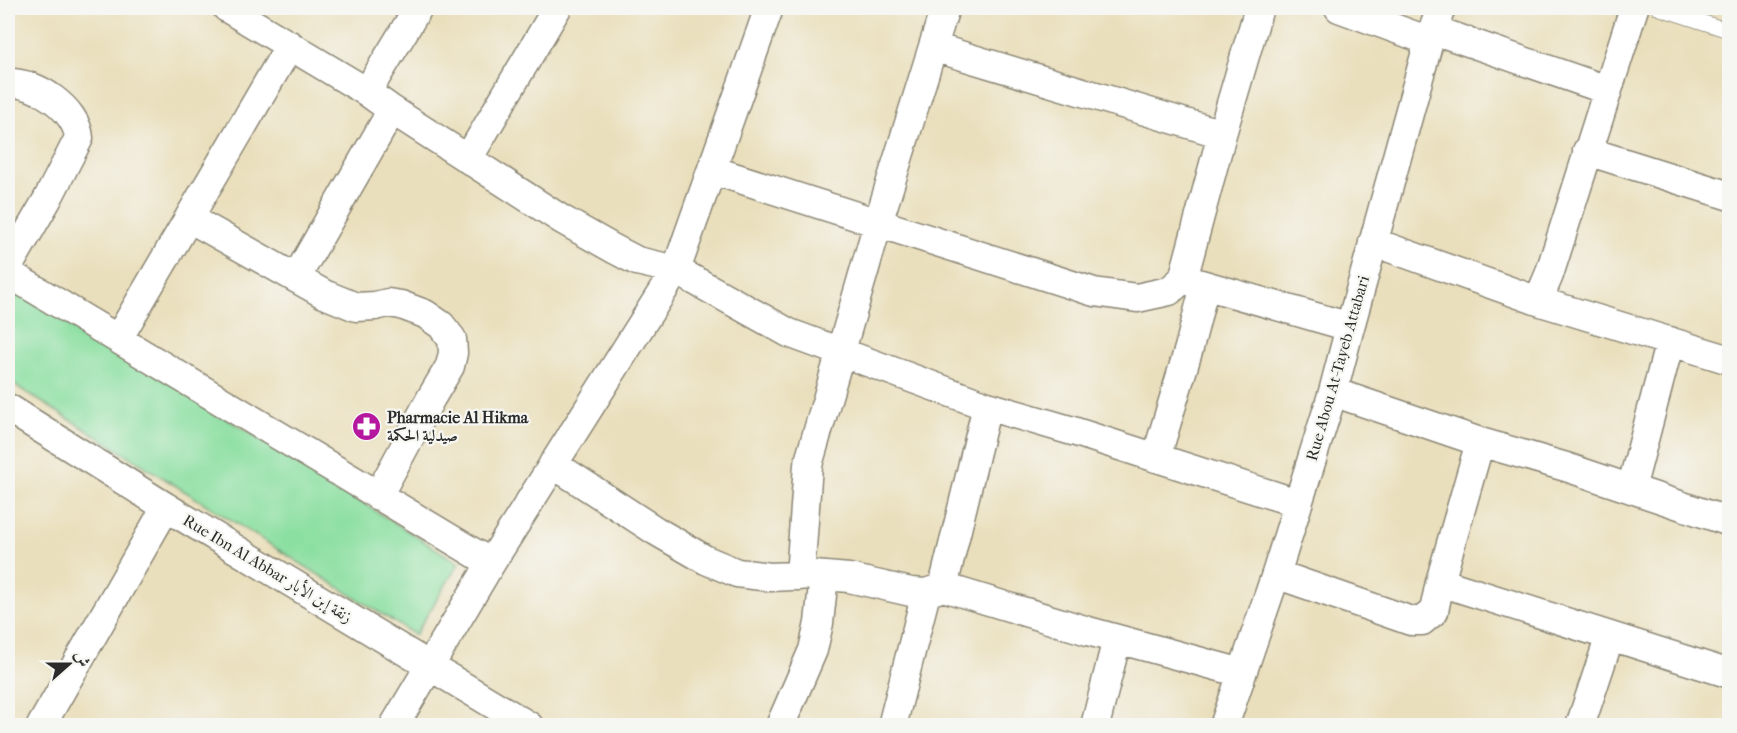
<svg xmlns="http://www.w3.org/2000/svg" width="1737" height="733" font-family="'IM FELL French Canon',Amiri,serif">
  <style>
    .green { fill: #8bdfa1; stroke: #5b8566; stroke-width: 1.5 }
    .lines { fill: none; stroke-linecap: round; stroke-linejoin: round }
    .lane-casing { stroke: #8a8574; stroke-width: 16 }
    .street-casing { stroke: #8a8574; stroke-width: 31 }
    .lane { stroke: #fff; stroke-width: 14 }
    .street { stroke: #fff; stroke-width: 28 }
    .labels { text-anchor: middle; stroke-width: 4.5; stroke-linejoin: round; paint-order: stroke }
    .street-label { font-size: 16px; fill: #2b2b2b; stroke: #f6f6f2 }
    .poi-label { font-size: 16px; font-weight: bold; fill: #2b2b2b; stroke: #f6f6f2; text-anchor: start }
  </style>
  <rect width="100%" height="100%" fill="#f6f6f2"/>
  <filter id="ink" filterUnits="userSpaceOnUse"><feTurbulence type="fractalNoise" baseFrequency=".0167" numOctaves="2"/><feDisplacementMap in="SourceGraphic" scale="12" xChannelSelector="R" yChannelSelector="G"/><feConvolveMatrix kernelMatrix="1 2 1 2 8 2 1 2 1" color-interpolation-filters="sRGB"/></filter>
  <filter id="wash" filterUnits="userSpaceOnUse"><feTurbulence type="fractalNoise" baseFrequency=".008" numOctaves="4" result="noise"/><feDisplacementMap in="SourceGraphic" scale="24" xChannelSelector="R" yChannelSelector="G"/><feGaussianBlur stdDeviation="1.35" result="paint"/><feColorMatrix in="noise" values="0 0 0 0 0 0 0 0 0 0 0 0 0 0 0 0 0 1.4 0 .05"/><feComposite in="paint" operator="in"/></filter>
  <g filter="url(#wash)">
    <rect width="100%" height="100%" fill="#eadfbc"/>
    <path class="green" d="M8 282 459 563 415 635 8 381Z"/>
  </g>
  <g filter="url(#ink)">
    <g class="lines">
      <defs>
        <path id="lane" d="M1659 8 1730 31"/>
        <path id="street" d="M227 8 367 92 392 110 561 219 614 249 637 261 676 270 789 333 987 406 1076 432 1297 503
          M1339 8 1429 41
          M1434 30 1607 90
          M933 47 1222 134
          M8 83C35 81 77 109 79 138L47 200 8 267
          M367 92 418 8
          M1587 151 1730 196
          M468 159 557 8
          M712 170 1094 292 1137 298 1169 291 1183 279 1222 134 1259 8
          M189 218 324 294 356 307 375 306 388 303 401 305 425 314 441 325 452 339 453 353 450 366 431 398 378 496
          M1373 242 1538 301 1549 275 1634 8
          M8 273 491 563
          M296 278 392 110
          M1187 280 1350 327
          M1538 301 1730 360
          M118 339 290 45
          M1333 392 1480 442 1566 467 1730 522
          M8 408 166 507 529 726
          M1156 458 1189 348 1205 285
          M553 464 656 531 706 560 737 573 770 577 814 575 849 578 911 592 926 593 943 587 1088 631 1242 673
          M1631 489 1670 341
          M1276 574 1411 621H1422L1434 611 1440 582 1480 442
          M800 576 808 465 878 223 945 8
          M1440 582 1730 674
          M943 587 987 406
          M41 726 166 507
          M394 726 491 563 676 270 769 8
          M780 726 813 650 819 623 824 576
          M892 726 926 593
          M1095 726 1117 639
          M1224 726 1276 574 1333 392 1350 327 1429 41 1441 8
          M1580 726 1610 636"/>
      </defs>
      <use href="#lane" class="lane-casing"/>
      <use href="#street" class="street-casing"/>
      <use href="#lane" class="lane"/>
      <use href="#street" class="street"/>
    </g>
  </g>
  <defs>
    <symbol id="pharmacy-disc" viewBox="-11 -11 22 22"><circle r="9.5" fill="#b5179e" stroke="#f6f6f2"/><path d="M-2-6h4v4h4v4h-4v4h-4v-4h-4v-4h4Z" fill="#fff"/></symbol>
  </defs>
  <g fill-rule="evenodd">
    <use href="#pharmacy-disc" x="350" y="410" width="33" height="33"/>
  </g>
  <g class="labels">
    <g class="street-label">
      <text transform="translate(1337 368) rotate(-74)" y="6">Rue Abou At-Tayeb Attabari</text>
      <text transform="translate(268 568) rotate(31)" y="6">Rue Ibn Al Abbar زنقة إبن الأبار</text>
    </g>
    <g class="poi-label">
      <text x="387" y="423">Pharmacie Al Hikma<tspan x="387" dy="18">صيدلية الحكمة</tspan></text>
    </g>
  </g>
  <rect width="1737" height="733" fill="none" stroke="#f6f6f2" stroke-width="30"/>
  <g transform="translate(69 664) rotate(69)" stroke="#f6f6f2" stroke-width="4.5" paint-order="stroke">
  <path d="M0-4.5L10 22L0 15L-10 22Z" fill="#2b2b2b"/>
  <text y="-9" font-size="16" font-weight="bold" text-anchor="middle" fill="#2b2b2b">ش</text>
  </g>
</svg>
